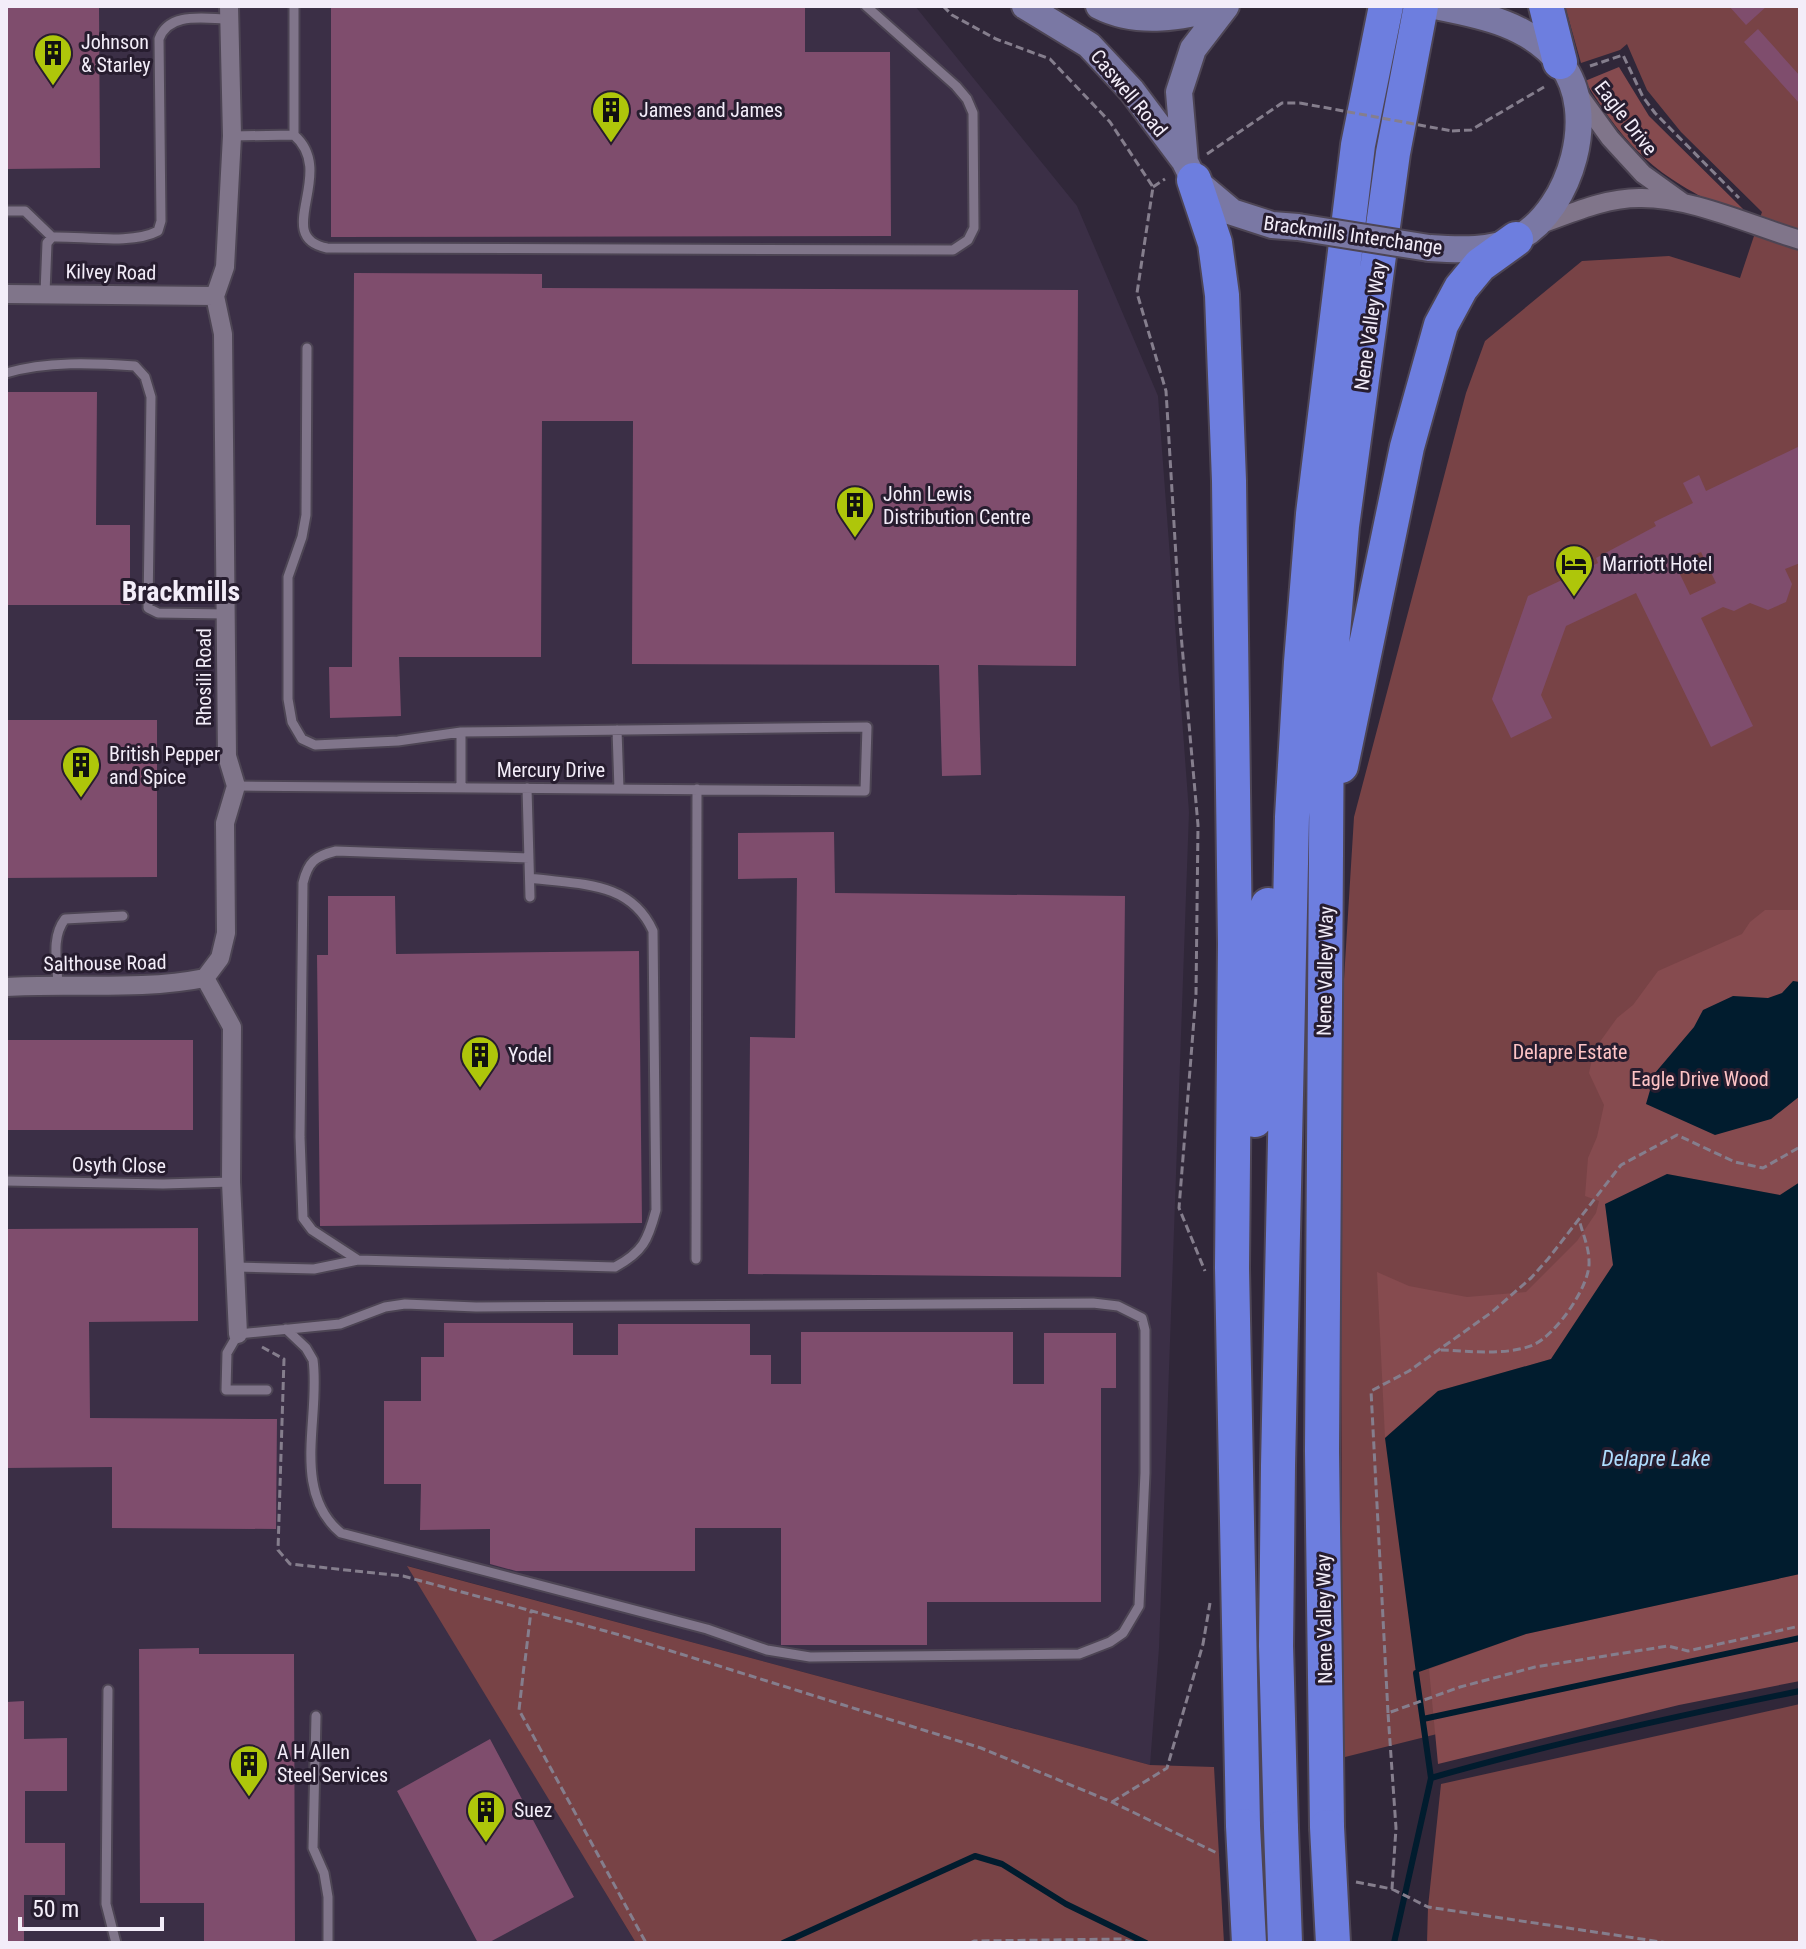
<svg xmlns="http://www.w3.org/2000/svg" width="1806" height="1949" font-family="'Roboto Condensed',sans-serif">
  <style>
    .built { fill: #3b2f46 }
    .green { fill: #784346 }
    .forest { fill: #864b4f }
    .water { fill: #011c2e }
    .lines { fill: none; stroke-linecap: round; stroke-linejoin: round }
    .stream { stroke: #011c2e; stroke-width: 6 }
    .building { fill: #7f4d6d; fill-rule: evenodd }
    .lane-casing { stroke: #4d4554; stroke-width: 13 }
    .street-casing { stroke: #4d4554; stroke-width: 22 }
    .secondary-casing { stroke: #4d4554; stroke-width: 30 }
    .highway-casing { stroke: #4d4554; stroke-width: 38 }
    .path { stroke: #857e8d; stroke-width: 3; stroke-dasharray: 8 4; stroke-linecap: butt }
    .lane { stroke: #80758a; stroke-width: 9 }
    .street { stroke: #80758a; stroke-width: 18 }
    .secondary { stroke: #7a78a4; stroke-width: 26 }
    .highway { stroke: #6d7edf; stroke-width: 34 }
    .secondary-bridge-casing { stroke: #4d4554; stroke-width: 30; stroke-linecap: butt }
    .highway-bridge-casing { stroke: #4d4554; stroke-width: 38; stroke-linecap: butt }
    .path-bridge { stroke: #857e8d; stroke-width: 3; stroke-dasharray: 8 4; stroke-linecap: butt }
    .secondary-bridge { stroke: #7a78a4; stroke-width: 26 }
    .highway-bridge { stroke: #6d7edf; stroke-width: 34 }
    .labels { text-anchor: middle; stroke-width: 6; stroke-linejoin: round; paint-order: stroke }
    .poi-label { font-size: 20px; fill: #f3edf9; stroke: #271d2f; text-anchor: start }
    .street-label { font-size: 20px; fill: #f3edf9; stroke: #271d2f }
    .park-label { font-size: 20px; fill: #fec4c6; stroke: #271d2f }
    .water-label { font-size: 22px; font-style: italic; fill: #aedcfd; stroke: #271d2f }
    .district-label { font-size: 28px; font-weight: bold; fill: #f3edf9; stroke: #271d2f }
  </style>
  <rect width="100%" height="100%" fill="#302739"/>
  <path class="built" d="M6 6H915L1077 206 1158 396 1189 812 1159 1648 1150 1765 408 1566 636 1943H6Z"/>
  <path class="green" d="M1565 6H1800V1643L1337 1759 1342 1575 1340 1044 1354 817 1466 393 1485 341 1582 261 1669 256 1740 278 1762 212 1681 132 1647 90 1627 44 1620 50 1581 63Z
    M407 1566 1150 1765 1214 1767 1224 1943H636Z
    M1800 1704V1943H1427L1428 1907 1441 1784Z"/>
  <path class="forest" d="M1619 67 1649 116 1743 209V213L1737 214C1660 179 1630 154 1585 81Z
    M1765 910H1800V1182L1780 1195 1667 1174 1613 1265 1551 1359 1438 1391 1385 1438 1377 1272 1409 1286 1467 1297 1526 1292 1577 1241 1596 1213 1599 1201 1585 1196 1588 1158 1597 1137 1604 1105 1589 1073 1594 1050 1617 1018 1633 1005 1658 971 1742 934 1750 922Z
    M1800 1574V1681L1679 1705 1438 1764 1429 1669 1526 1634Z"/>
  <path class="water" d="M1793 981 1800 982V1096L1771 1119 1715 1135 1646 1104 1655 1073 1694 1027 1703 1010 1733 996 1768 998 1782 993Z
    M1667 1174 1780 1195 1800 1182V1574L1526 1634 1416 1673 1385 1438 1438 1391 1551 1359 1613 1265 1605 1204Z"/>
  <g class="lines">
    <path class="stream" d="M1423 1719 1800 1638
      M1431 1778C1553 1743 1676 1716 1800 1691
      M783 1943 975 1856 1002 1864 1066 1904 1146 1943
      M1394 1943 1431 1778 1416 1673"/>
  </g>
  <path class="building" d="M6 6H99L100 168 6 169Z
    M331 6H805V52H890L891 236 331 237Z
    M1729 6H1767L1746 25Z
    M1758 29 1800 76V104L1744 42Z
    M354 273 542 274V288L1078 290 1076 666 978 665 981 775 942 776 939 665 632 664 633 421H542L541 657H399L401 716 330 718 329 667H352Z
    M6 392H97L96 525H130V605H6Z
    M1800 446V563L1785 569 1792 584 1786 602 1768 610 1750 603 1734 611 1723 607 1701 618 1753 726 1711 747 1636 593 1566 626 1541 695 1552 718 1511 738 1492 699 1528 596 1598 563 1596 558 1656 526 1654 522 1693 503 1683 483 1699 475 1706 491ZM1701 552 1716 583 1690 595 1675 564Z
    M6 720H157V877L6 878Z
    M834 832 835 893 1125 896 1121 1277 748 1274 750 1037 795 1038 797 878 738 879V833Z
    M328 896H395L396 954 639 951 642 1223 320 1226 317 955H328Z
    M6 1040H193V1130H6Z
    M198 1228V1321L89 1322 90 1418 277 1419 276 1529 112 1528V1467L6 1468V1229Z
    M444 1323H573V1355H618V1324H750V1355H771V1384H801V1332H1013V1384H1044V1333H1116V1388H1101V1602H927V1645H781V1528H695V1571H516L490 1564V1529L420 1530 421 1484H384V1401H421V1357H444Z
    M199 1648V1654H294L295 1943H204V1903H140L139 1649Z
    M24 1701V1739L67 1738V1791H25V1843H65V1895H24V1943H6V1702Z
    M490 1739 574 1897 488 1943H478L397 1791Z"/>
  <g class="lines">
    <defs>
      <path id="lane" d="M294 135V6
        M232 136 294 135C338 173 271 237 327 248L953 250 968 240 974 228 973 113 967 99 956 86 866 6
        M6 211H25L52 237
        M45 293 47 243 52 237C82 236 132 245 158 231L161 221 159 39C169 11 205 19 229 19
        M307 348 306 515 302 537 288 577V699L292 722 302 739 315 745 398 741 461 732
        M6 373C47 361 93 363 135 366L145 377 151 397 148 608 158 613 226 614
        M617 730 619 789
        M236 786 865 791 867 727 461 732V787
        M527 788 530 897
        M529 858 336 851C315 856 308 862 303 883L300 1137 303 1218 312 1230 358 1260 615 1267C643 1252 648 1240 656 1210L653 931C630 880 579 885 530 878
        M58 984C57 962 51 937 65 919L123 916
        M6 1181 163 1184 231 1182
        M696 1259 697 789
        M236 1267 314 1269 358 1260
        M267 1390H226L227 1353 238 1334 340 1324 385 1307 405 1304 476 1307 1093 1303 1118 1306 1142 1318 1145 1330V1473L1139 1606 1123 1633 1110 1642 1079 1654 810 1657 767 1650 707 1629 341 1533C290 1491 321 1416 313 1360L306 1348 286 1329
        M108 1690 106 1904 116 1943
        M316 1716 313 1848 324 1873 328 1897V1943"/>
      <path id="street" d="M229 6 232 136 225 267 215 296 223 334 227 756 236 786 225 823 226 933 220 958 205 978 232 1027 231 1182 238 1334
        M1576 91 1610 138 1643 174 1682 202
        M1538 225C1570 214 1604 198 1639 198 1691 197 1750 225 1800 240
        M6 294 215 296
        M6 987C72 983 140 991 205 978"/>
      <path id="secondary" d="M1025 6 1089 45 1132 91 1183 159
        M1099 6C1138 26 1184 17 1224 6
        M1226 6 1193 49 1179 92 1185 162 1194 180 1232 212 1272 225 1298 227
        M1429 248C1459 250 1493 252 1520 237 1571 208 1599 112 1561 64 1530 24 1481 15 1435 6"/>
      <path id="highway" d="M1546 6 1560 62
        M1194 180 1215 243 1222 295 1229 481 1235 944 1232 1268 1243 1826
        M1341 766 1407 447 1441 325 1461 288 1480 265 1516 239
        M1255 1120 1268 905
        M1327 1827 1322 1451 1327 704 1342 526 1393 153 1421 6
        M1281 1828 1276 1646 1278 1466 1292 817 1301 662 1313 514 1358 145 1386 6"/>
    </defs>
    <use href="#lane" class="lane-casing"/>
    <use href="#street" class="street-casing"/>
    <use href="#secondary" class="secondary-casing"/>
    <use href="#highway" class="highway-casing"/>
    <path class="path" d="M943 6 952 15 996 39 1050 59 1110 122 1153 187 1137 293 1166 391 1180 623 1198 825 1196 994 1179 1208 1205 1271
      M1590 66 1623 55 1643 97 1655 113 1739 198
      M1452 131 1471 130 1544 87
      M1207 154 1282 103H1300
      M1153 187 1165 179
      M1799 588H1800
      M262 1347 284 1359 278 1550 290 1564 403 1576 620 1635 981 1748 1112 1802 1219 1854
      M1441 1350C1470 1351 1506 1356 1533 1345 1556 1335 1591 1285 1589 1261 1589 1247 1582 1232 1579 1219
      M525 1661 531 1611
      M524 1666 519 1710 646 1943
      M1388 1713 1371 1391 1409 1371 1492 1312 1531 1278 1548 1259 1621 1165 1677 1135 1735 1162 1763 1168 1800 1147
      M1112 1802 1167 1768 1203 1644 1210 1603
      M1356 1882 1392 1889 1396 1828 1388 1713 1460 1687 1535 1667 1668 1646 1688 1651 1800 1626
      M1392 1889 1428 1907 1668 1943H1687
      M970 1943 974 1941 1122 1939 1134 1943"/>
    <use href="#lane" class="lane"/>
    <use href="#street" class="street"/>
    <use href="#secondary" class="secondary"/>
    <use href="#highway" class="highway"/>
    <defs>
      <path id="secondary-bridge" d="M1298 227 1429 248"/>
      <path id="highway-bridge" d="M1243 1826 1249 1943
        M1327 1827 1333 1943
        M1281 1828 1285 1943"/>
    </defs>
    <use href="#secondary-bridge" class="secondary-bridge-casing"/>
    <use href="#highway-bridge" class="highway-bridge-casing"/>
    <path class="path-bridge" d="M1300 103 1452 131"/>
    <use href="#secondary-bridge" class="secondary-bridge"/>
    <use href="#highway-bridge" class="highway-bridge"/>
  </g>
  <defs>
    <symbol id="building-pin" viewBox="-11 -11 22 30"><path d="M0 17L-7.5 6A9.5 9.5 0 1 1 7.5 6Z" fill="#aec60a" stroke="#271d2f"/><path d="M-4-6H4V6H1V3H-1V6H-4ZM-2.5-4.3h1.7v1.8h-1.7ZM.8-4.3h1.7v1.8H.8ZM-2.5-1h1.7V.8h-1.7ZM.8-1h1.7V.8H.8Z" fill="#111"/></symbol>
    <symbol id="hotel-pin" viewBox="-11 -11 22 30"><path d="M0 17L-7.5 6A9.5 9.5 0 1 1 7.5 6Z" fill="#aec60a" stroke="#271d2f"/><path d="M-6-4.5h1.5V1H6V5H4.5V3h-9V5H-6ZM-4 0a1.8 1.8 0 1 1 3.6 0ZM.5 0V-2.5h3Q6-2.5 6 0Z" fill="#111"/></symbol>
  </defs>
  <g fill-rule="evenodd">
    <use href="#building-pin" x="31" y="31" width="44" height="60"/>
    <use href="#building-pin" x="589" y="88" width="44" height="60"/>
    <use href="#building-pin" x="833" y="483" width="44" height="60"/>
    <use href="#hotel-pin" x="1552" y="542" width="44" height="60"/>
    <use href="#building-pin" x="59" y="743" width="44" height="60"/>
    <use href="#building-pin" x="458" y="1033" width="44" height="60"/>
    <use href="#building-pin" x="227" y="1742" width="44" height="60"/>
    <use href="#building-pin" x="464" y="1788" width="44" height="60"/>
  </g>
  <g class="labels">
    <g class="poi-label">
      <text x="81" y="49">Johnson<tspan x="81" dy="23">&amp; Starley</tspan></text>
      <text x="639" y="117">James and James</text>
      <text x="883" y="501">John Lewis<tspan x="883" dy="23">Distribution Centre</tspan></text>
      <text x="1602" y="571">Marriott Hotel</text>
      <text x="109" y="761">British Pepper<tspan x="109" dy="23">and Spice</tspan></text>
      <text x="508" y="1062">Yodel</text>
      <text x="277" y="1759">A H Allen<tspan x="277" dy="23">Steel Services</tspan></text>
      <text x="514" y="1817">Suez</text>
    </g>
    <g class="street-label">
      <text transform="translate(1129 93) rotate(50)" y="7">Caswell Road</text>
      <text transform="translate(1626 118) rotate(52)" y="7">Eagle Drive</text>
      <text transform="translate(1353 235) rotate(8)" y="7">Brackmills Interchange</text>
      <text transform="translate(111 272) rotate(1)" y="7">Kilvey Road</text>
      <text transform="translate(1370 326) rotate(-82)" y="7">Nene Valley Way</text>
      <text transform="translate(204 677) rotate(-90)" y="7">Rhosili Road</text>
      <text x="551" y="777">Mercury Drive</text>
      <text transform="translate(105 963) rotate(-1)" y="7">Salthouse Road</text>
      <text transform="translate(1325 971) rotate(-89)" y="7">Nene Valley Way</text>
      <text transform="translate(119 1165) rotate(1)" y="7">Osyth Close</text>
      <text transform="translate(1324 1619) rotate(-91)" y="7">Nene Valley Way</text>
    </g>
    <g class="park-label">
      <text x="1570" y="1059">Delapre Estate</text>
      <text x="1700" y="1086">Eagle Drive Wood</text>
    </g>
    <g class="water-label">
      <text x="1656" y="1466">Delapre Lake</text>
    </g>
    <g class="district-label">
      <text x="181" y="601">Brackmills</text>
    </g>
  </g>
  <rect width="1806" height="1949" fill="none" stroke="#f3edf9" stroke-width="16"/>
  <path d="M20 1917v12h142v-12" fill="none" stroke="#f3edf9" stroke-width="4"/>
  <text x="32" y="1917" font-size="24" fill="#f3edf9" stroke="#271d2f" stroke-width="6" paint-order="stroke">50 m</text>
</svg>
